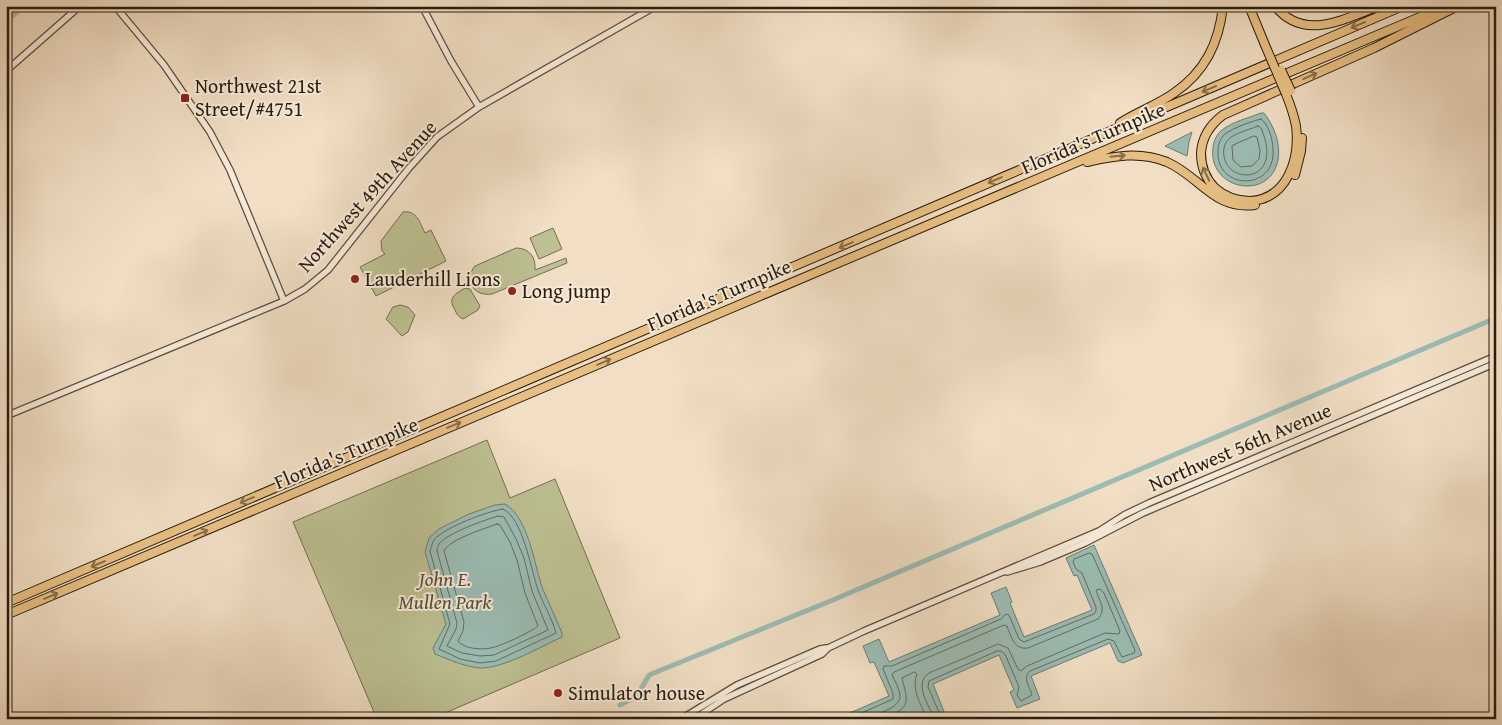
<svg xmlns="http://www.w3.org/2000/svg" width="1502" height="725" font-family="'Gentium Book Plus',serif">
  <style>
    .green { fill: #bdc092; stroke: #736e50 }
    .water { fill: #9bbcb3; stroke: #6d7c71 }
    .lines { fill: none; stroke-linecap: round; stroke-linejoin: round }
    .shore { stroke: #626c60; stroke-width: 1 }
    .canal { stroke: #9bbcb3; stroke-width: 5 }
    .minor-casing { stroke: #5b4c3c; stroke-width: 8 }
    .highway-casing { stroke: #291c0e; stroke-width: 10 }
    .minor { stroke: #f6ead9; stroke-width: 5.5 }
    .highway { stroke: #e8bf82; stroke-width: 8 }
    .highway-bridge-casing { stroke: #291c0e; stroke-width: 10; stroke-linecap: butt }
    .highway-bridge { stroke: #e8bf82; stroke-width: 8 }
    .oneway { stroke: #886e48 }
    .poi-dot { fill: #8f2418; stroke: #f6ead9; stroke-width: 2 }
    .labels { text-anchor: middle; stroke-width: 4; stroke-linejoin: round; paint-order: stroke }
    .poi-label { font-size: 20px; fill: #291c0e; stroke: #f6ead9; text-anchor: start }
    .street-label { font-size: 20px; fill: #291c0e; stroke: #f6ead9 }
    .park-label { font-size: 20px; font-style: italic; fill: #554d36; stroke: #f6ead9 }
  </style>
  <rect width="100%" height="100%" fill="#f1dec4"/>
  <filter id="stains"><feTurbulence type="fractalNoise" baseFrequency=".004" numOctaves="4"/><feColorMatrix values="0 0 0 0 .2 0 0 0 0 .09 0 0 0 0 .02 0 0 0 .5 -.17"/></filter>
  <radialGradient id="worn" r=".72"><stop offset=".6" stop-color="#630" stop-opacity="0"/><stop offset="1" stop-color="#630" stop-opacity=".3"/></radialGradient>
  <path class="green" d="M403 212C417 210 420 223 425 233L431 230 446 261 376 296 360 267 385 254 382 251 381 241Z
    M553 228 562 249 539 259 530 238Z
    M516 248C530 248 536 258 535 270L566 258 567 263 492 294C474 297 463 280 475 266Z
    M465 288 470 289 480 306 478 310 463 319C459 317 457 315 455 310 447 298 455 294 465 288Z
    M400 305 408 307 415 315 408 332 402 336 386 319 393 307Z
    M487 440 510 498 555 479 620 638 431 719H377L293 522Z"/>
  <path class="water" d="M1261 113H1264C1274 126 1281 143 1278 160 1270 202 1207 190 1213 147 1214 140 1217 134 1222 130 1232 122 1248 118 1261 113Z
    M1192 132 1189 142 1187 156 1165 146Z
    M505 504C528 517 534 563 542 587 548 602 556 618 562 633V637C540 647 503 669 479 668 463 666 450 660 435 654L433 648 446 624 425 552 429 538 439 529 469 514 495 505Z
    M1094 545 1142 655 1123 663 1118 661 1110 643 1031 676 1040 699 1017 708 1010 692 1014 690 999 655 933 684 947 719H836L889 696 874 662 870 663 863 646 879 639 889 662 1000 615 991 593 1006 587 1012 602 1010 603 1024 637 1092 610 1077 575 1074 576 1066 558Z"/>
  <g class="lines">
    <path class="shore" d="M1261 119C1269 125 1273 140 1273 150 1276 191 1216 191 1218 151 1218 145 1220 138 1225 134 1235 127 1250 122 1261 119Z
      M1258 126 1261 128C1285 183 1228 186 1224 156 1223 151 1224 145 1227 141 1233 133 1249 130 1258 126Z
      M1254 136 1257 137 1260 151 1259 159 1252 166 1241 167 1233 160 1232 146Z
      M503 509C523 518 531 570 538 590 543 604 552 618 556 633L496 661 480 663 460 659 439 649 450 624 430 551C431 548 432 543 434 540 443 528 488 511 503 509Z
      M498 516 504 517 516 539 524 558 532 591 548 630 494 655 480 656 462 653 447 646 456 629 457 623 437 551C437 550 438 545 439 544 447 533 485 520 498 516Z
      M497 524 500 525 510 542 517 560 525 593 538 626C531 632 501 646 491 648 482 650 464 649 458 641L463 631 464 622 444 551C450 539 484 529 497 524Z
      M848 719 893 699V693L883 669 884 666H892L1001 619 1006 614 1009 615 1019 639 1024 642 1094 614 1096 611V607L1082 573 1076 569 1073 562 1074 559 1089 553 1092 554 1135 650 1134 653 1122 657 1114 641 1108 639 1030 671C1022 678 1030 687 1032 695L1021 701 1017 695 1019 687 1005 654 1001 651H997L929 681 928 687 942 719
      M864 719C875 714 901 709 900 695 899 688 895 681 892 675L894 672 1004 625 1007 626C1011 637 1014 650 1028 648L1098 619C1107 609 1099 601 1096 590L1100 589 1104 593 1120 631 1119 634 1105 633 1027 666 1021 671 1018 669 1008 648 998 644 929 673C913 684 929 706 935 719
      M884 719C910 707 909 704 902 678L914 672 917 674C911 690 921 704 927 719"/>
    <path class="canal" d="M6 21 24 6
      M620 705 637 696 649 675 828 602 1496 318"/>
    <defs>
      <path id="minor" d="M115 6 164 65 210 132 230 170 284 301
        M422 6 451 61 479 107
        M6 71 80 6
        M6 416 284 301 305 289 328 270 409 168 437 137 479 107 656 6
        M1007 572 1040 562 1085 543 1143 513 1496 363
        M681 719 737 685 820 649 826 648
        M694 719 724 699 822 654 828 648 864 631 1099 531 1124 515 1149 503 1496 356"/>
      <path id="highway" d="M1249 6 1265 45
        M1275 6C1304 42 1344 19 1379 6
        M1286 94C1290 104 1294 115 1296 126 1300 158 1288 199 1250 201 1237 201 1225 197 1215 188 1206 179 1201 166 1201 153 1202 137 1211 124 1223 115L1374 48 1458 6
        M1120 123C1137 112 1157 105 1174 93 1205 72 1219 43 1223 6
        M1087 162C1114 156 1140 151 1167 162 1201 177 1213 210 1255 205
        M1295 175 1301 151 1302 138
        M6 603 1403 6
        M6 615 1446 6"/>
    </defs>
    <use href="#minor" class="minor-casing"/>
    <use href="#highway" class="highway-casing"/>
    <use href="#minor" class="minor"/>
    <use href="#highway" class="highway"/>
    <defs>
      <path id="highway-bridge" d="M1265 45 1286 94
        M1281 70 1291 91"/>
    </defs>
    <use href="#highway-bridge" class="highway-bridge-casing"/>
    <use href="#highway-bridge" class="highway-bridge"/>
  </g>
  <defs><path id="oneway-shaft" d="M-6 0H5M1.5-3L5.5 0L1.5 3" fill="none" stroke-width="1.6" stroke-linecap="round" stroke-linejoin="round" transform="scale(1.25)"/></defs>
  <g class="oneway">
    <use href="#oneway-shaft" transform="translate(1358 25) rotate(157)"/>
    <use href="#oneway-shaft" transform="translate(1310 76) rotate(-24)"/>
    <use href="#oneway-shaft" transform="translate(1209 89) rotate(157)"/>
    <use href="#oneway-shaft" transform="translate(1118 156) rotate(-6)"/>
    <use href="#oneway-shaft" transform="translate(1206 174) rotate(-115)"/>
    <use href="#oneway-shaft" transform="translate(995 180) rotate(157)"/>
    <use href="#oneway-shaft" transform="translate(846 245) rotate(157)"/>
    <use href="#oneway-shaft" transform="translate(604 362) rotate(-23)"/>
    <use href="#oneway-shaft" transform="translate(454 425) rotate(-23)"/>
    <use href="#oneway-shaft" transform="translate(247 500) rotate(157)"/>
    <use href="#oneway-shaft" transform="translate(201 533) rotate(-23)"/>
    <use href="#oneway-shaft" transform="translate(98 564) rotate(157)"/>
    <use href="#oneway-shaft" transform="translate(51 596) rotate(-23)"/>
  </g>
  <g class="poi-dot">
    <rect x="180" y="93" width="10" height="10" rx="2.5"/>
    <circle cx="355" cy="279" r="5"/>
    <circle cx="512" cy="291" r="5"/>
    <circle cx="558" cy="693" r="5"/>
  </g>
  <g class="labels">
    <g class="poi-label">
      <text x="195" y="93">Northwest 21st<tspan x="195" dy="23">Street/#4751</tspan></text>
      <text x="365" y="286">Lauderhill Lions</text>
      <text x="522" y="298">Long jump</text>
      <text x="568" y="700">Simulator house</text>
    </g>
    <g class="street-label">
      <text transform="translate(1093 138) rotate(-23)" y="7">Florida's Turnpike</text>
      <text transform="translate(367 196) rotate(-48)" y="7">Northwest 49th Avenue</text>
      <text transform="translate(719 295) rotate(-23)" y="7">Florida's Turnpike</text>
      <text transform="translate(1240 447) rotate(-23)" y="7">Northwest 56th Avenue</text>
      <text transform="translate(346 453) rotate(-23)" y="7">Florida's Turnpike</text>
    </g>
    <g class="park-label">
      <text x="445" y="586">John E.<tspan x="445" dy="23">Mullen Park</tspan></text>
    </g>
  </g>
  <rect width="1502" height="725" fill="none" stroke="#f1dec4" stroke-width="25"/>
  <rect x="8" y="8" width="1487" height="710" fill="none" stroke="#291c0e" stroke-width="2.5"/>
  <rect x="12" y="12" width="1477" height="700" fill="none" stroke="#291c0e"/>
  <rect width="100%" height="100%" filter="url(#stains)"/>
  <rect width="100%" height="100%" fill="url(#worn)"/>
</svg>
